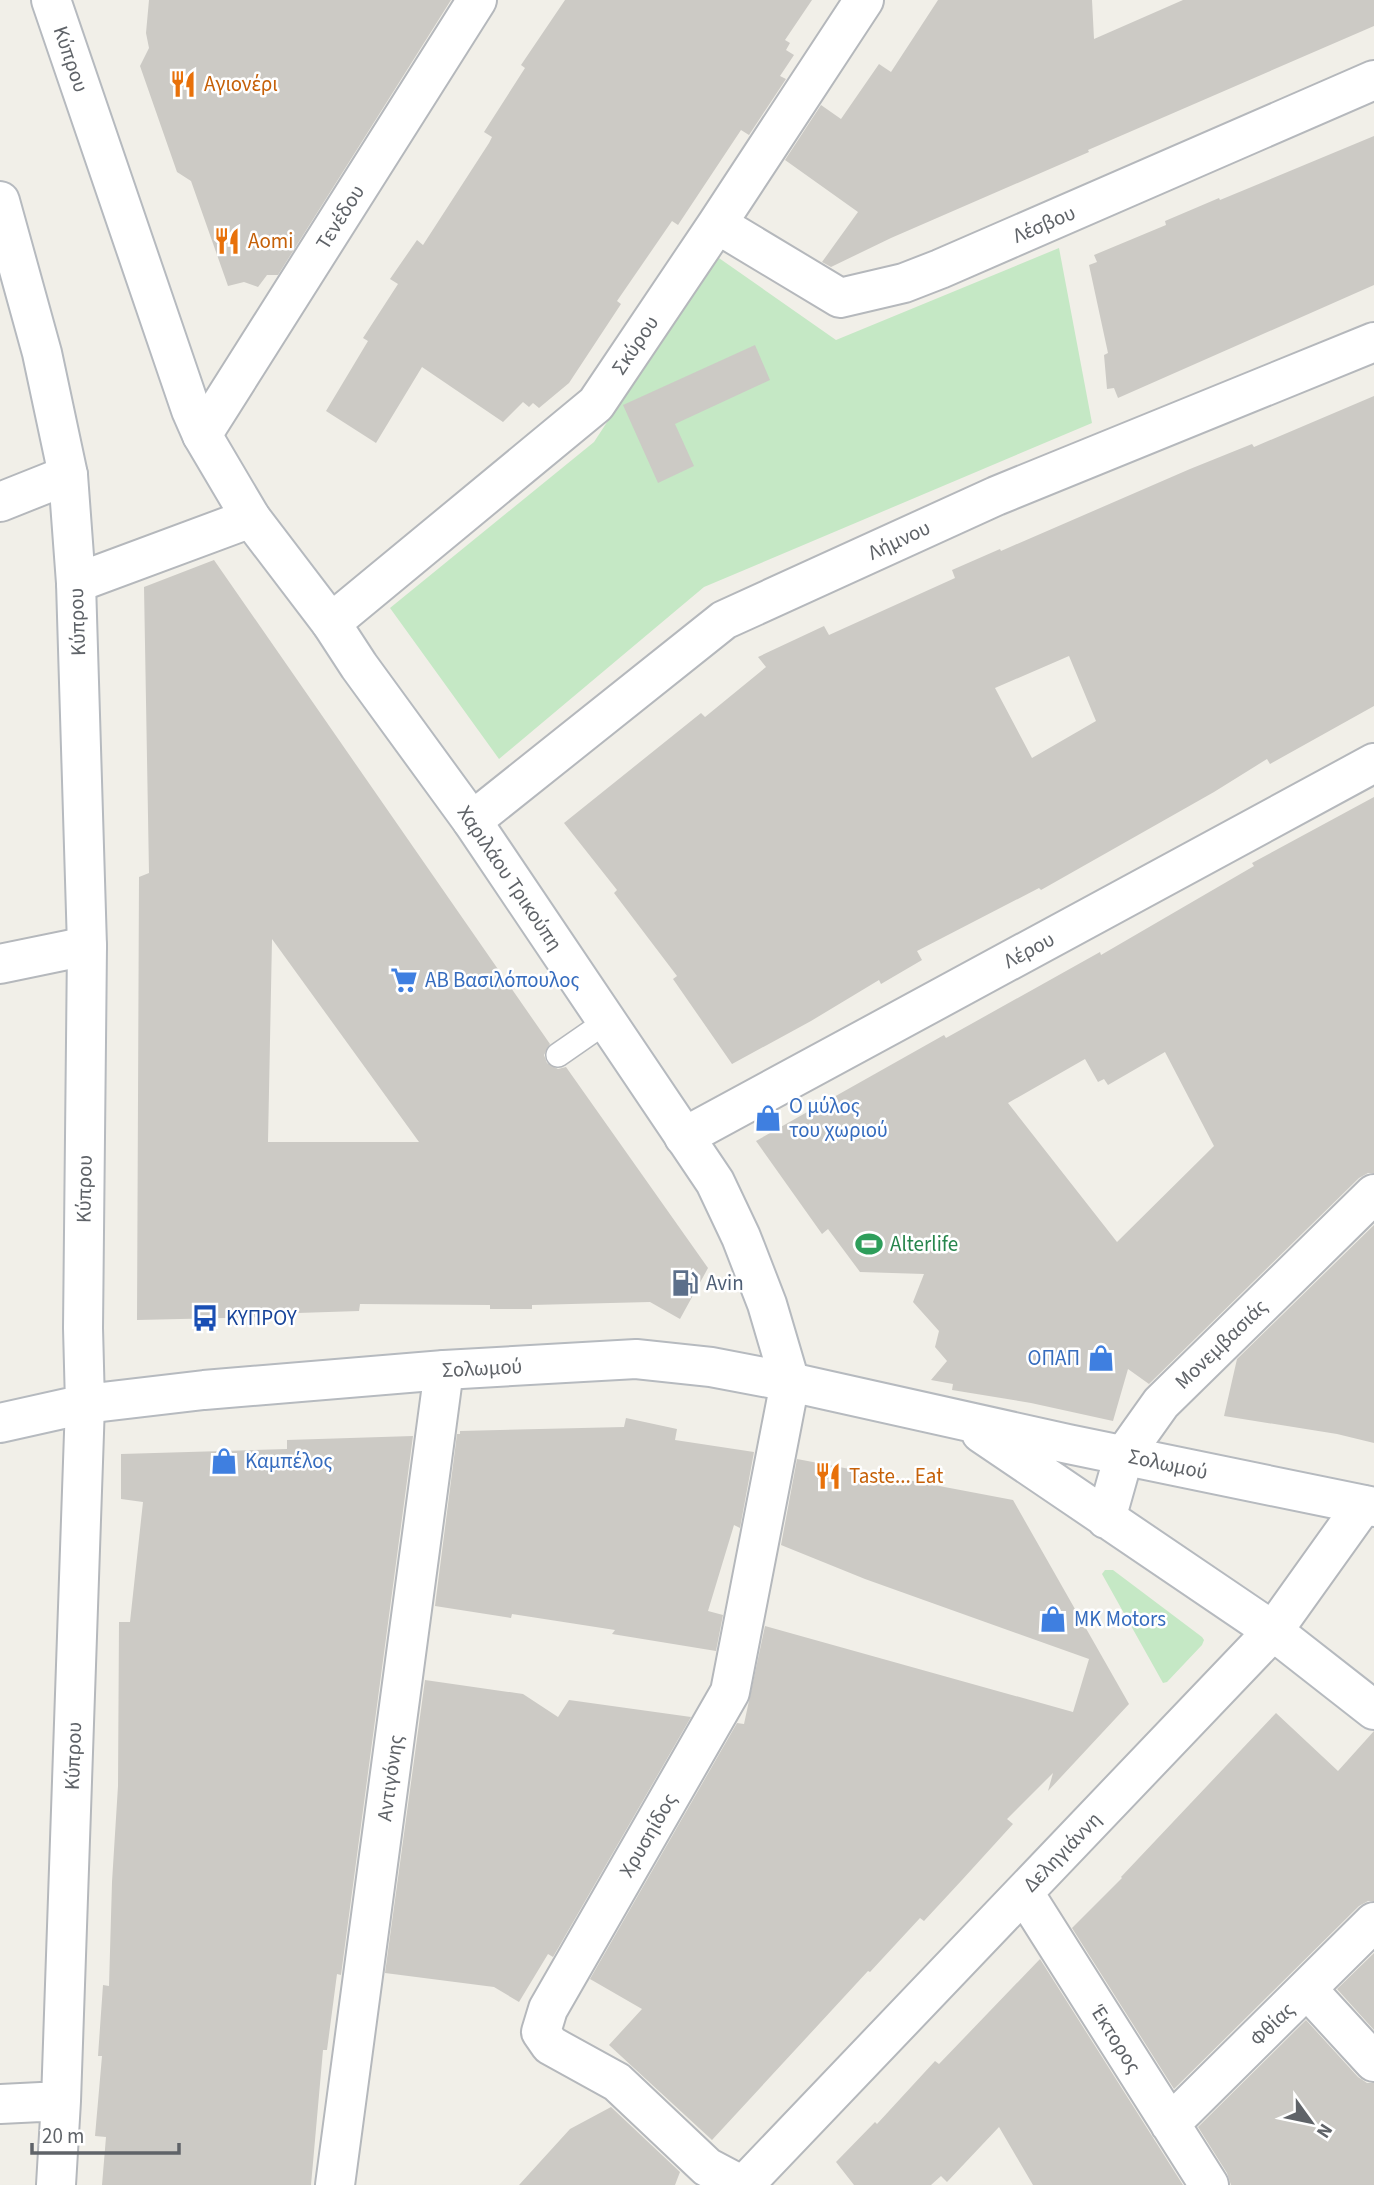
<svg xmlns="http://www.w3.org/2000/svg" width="1374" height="2185" font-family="'Source Sans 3',sans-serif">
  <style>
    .green { fill: #c5e8c5 }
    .building { fill: #cccac5; fill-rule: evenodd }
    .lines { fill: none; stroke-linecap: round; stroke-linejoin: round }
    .lane-casing { stroke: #b5b8bc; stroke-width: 26 }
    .street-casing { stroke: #b5b8bc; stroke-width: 42 }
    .secondary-casing { stroke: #b6babf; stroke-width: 42 }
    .lane { stroke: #fff; stroke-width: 23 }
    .street { stroke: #fff; stroke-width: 38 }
    .secondary { stroke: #fff; stroke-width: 38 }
    .labels { text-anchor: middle; stroke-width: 5; stroke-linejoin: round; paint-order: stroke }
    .street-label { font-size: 21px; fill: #5f6368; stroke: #fff }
    .food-label { font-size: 21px; fill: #c56008; stroke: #fff; text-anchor: start }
    .shop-label { font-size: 21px; fill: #366cbe; stroke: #fff; text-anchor: start }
    .leisure-label { font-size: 21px; fill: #27864d; stroke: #fff; text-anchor: start }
    .service-label { font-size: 21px; fill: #4e5e75; stroke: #fff; text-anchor: start }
    .transit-label { font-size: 21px; fill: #164399; stroke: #fff; text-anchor: start }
  </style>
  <rect width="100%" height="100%" fill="#f1efe8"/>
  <path class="green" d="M1059 248 1092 423 704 587 499 759 390 608 594 442 716 256 836 340Z
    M1105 1570H1113L1202 1637 1204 1640 1202 1645 1167 1682 1163 1683 1102 1574Z"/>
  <path class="building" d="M149 0H451L278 275H267L258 287 244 282 228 286 191 181 177 172 140 66 149 48 146 33Z
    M565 0H812L785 40 790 43 786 50 794 55 780 76 786 79 749 135 741 130 678 225 672 221 617 301 621 304 569 383 539 408 533 403 529 407 523 402 503 422 422 367 376 443 326 411 368 341 363 338 398 284 390 279 417 240 423 245 489 143 492 137 484 132 525 68 521 65Z
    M938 0H1092L1094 39 1183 0H1374V26L1088 150 1089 152 891 238 831 267 822 262 858 212 785 160 821 105 841 119 879 64 891 72Z
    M1374 136V285L1118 398 1114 388 1107 389 1104 355 1108 353 1089 265 1097 262 1094 255 1166 225 1165 221 1219 198 1220 200Z
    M755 345 770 380 675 424 694 466 658 483 623 405Z
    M1374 396V706L1270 764 1267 759 1214 792 1041 890 1039 888 917 951 922 960 881 984 879 980 811 1021 732 1064 673 979 677 976 614 893 617 890 564 823 701 713 705 717 766 667 758 657 824 626 829 635 955 578 952 570 1000 549 1001 551 1190 469 1252 444 1254 447ZM1069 656 1096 721 1032 758 995 688Z
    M214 560 550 1044 544 1055 547 1063 558 1069 566 1067 708 1268 680 1319 650 1302 532 1305V1309H490V1305L360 1304 359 1311 267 1314 265 1317 137 1320 139 877 149 873 144 587ZM272 939 419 1142H268Z
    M1374 797V1173H1368L1359 1178 1149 1384 1128 1369 1113 1421 1031 1403 952 1390 953 1384 931 1380 947 1361 935 1347 939 1331 913 1302 924 1274 860 1272 828 1229 822 1234 756 1141 944 1035 946 1038 1100 952 1101 955 1254 866 1252 863ZM1165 1052 1214 1146 1117 1242 1008 1103 1085 1059 1098 1082 1104 1079 1108 1085Z
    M1374 1225V1443L1337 1434 1224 1416 1237 1359Z
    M626 1418 677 1429 675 1440 754 1452 740 1528 734 1525 708 1611 723 1615 716 1651 612 1634 615 1630 512 1614 511 1618 435 1606 457 1434H460V1431L624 1427Z
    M413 1436 341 1975 337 1974 327 2050H323L311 2185H102L106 2137 95 2136 102 2056H98L103 1985 109 1986 112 1882 118 1786 119 1622H130L143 1502 121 1499V1454L287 1449V1440Z
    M797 1459 1013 1500 1129 1704 1048 1791 1053 1773 1007 1819 1013 1824 962 1880 924 1921 920 1918 870 1972 868 1971 712 2140 609 2045 642 2009 590 1979 737 1723 744 1724 765 1626 1073 1712 1089 1659 865 1579 781 1545Z
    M425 1680 523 1694 558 1717 569 1700 691 1717 553 1957 548 1954 519 2002 494 1987 385 1973Z
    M1276 1713 1338 1771 1374 1731V1901H1368L1359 1906 1174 2089 1072 1928 1122 1878 1121 1877Z
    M1374 1953V2030L1337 1989Z
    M1040 1959 1183 2185H1033L999 2127 947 2182 941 2176 931 2185H854L836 2162 875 2122 877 2124 935 2061 939 2064Z
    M1306 2020 1358 2077 1367 2083H1374V2185H1231L1227 2173 1198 2127Z
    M611 2107 680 2172 675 2185H519L570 2129Z"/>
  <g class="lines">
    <defs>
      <path id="lane" d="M558 1055 607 1021"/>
      <path id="street" d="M717 224 840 298 904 283 940 269 1374 80
        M202 435 477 0
        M0 502 68 475
        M76 583 251 518
        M331 623 596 404 717 224 864 0
        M472 821 724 620 996 496 1374 342
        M0 964 87 946
        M684 1137 1374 763
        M1124 1455 1161 1403 1374 1194
        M1024 1893 1209 2185
        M1307 1989 1374 2062
        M0 2104 61 2101
        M1170 2124 1374 1922
        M56 2185 61 2101 85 1404
        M335 2185 444 1370
        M741 2185 707 2167 617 2082 550 2045 541 2032 548 2009 730 1692 790 1382
        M744 2185 1273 1631 1363 1505"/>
      <path id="secondary" d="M51 0 191 410 202 435 251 518 331 623 359 666 472 821 715 1182 741 1237 767 1304 790 1382
        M0 201 42 353 68 475 76 583 87 946 83 1328 85 1404
        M0 1423 85 1404 204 1390 444 1370 636 1359 711 1367 790 1382 1068 1444 1374 1507
        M981 1433 1273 1631 1374 1710
        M1106 1519 1124 1455"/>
    </defs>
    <use href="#lane" class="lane-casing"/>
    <use href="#street" class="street-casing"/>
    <use href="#secondary" class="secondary-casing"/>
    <use href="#lane" class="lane"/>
    <use href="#street" class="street"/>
    <use href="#secondary" class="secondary"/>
  </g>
  <defs>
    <symbol id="restaurant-bare" viewBox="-9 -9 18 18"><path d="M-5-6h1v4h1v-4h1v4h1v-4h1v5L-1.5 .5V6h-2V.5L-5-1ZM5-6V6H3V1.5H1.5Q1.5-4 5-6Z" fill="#e8710a" stroke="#fff" stroke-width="2.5" paint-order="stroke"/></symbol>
    <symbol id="supermarket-bare" viewBox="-9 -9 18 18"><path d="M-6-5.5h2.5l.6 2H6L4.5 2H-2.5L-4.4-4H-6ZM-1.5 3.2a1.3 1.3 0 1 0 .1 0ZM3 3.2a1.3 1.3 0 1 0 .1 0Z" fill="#3f7fe0" stroke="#fff" stroke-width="2.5" paint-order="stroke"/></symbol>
    <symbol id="shop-bare" viewBox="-9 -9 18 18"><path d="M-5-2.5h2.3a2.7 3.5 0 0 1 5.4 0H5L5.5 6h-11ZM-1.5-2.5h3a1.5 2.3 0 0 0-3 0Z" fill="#3f7fe0" stroke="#fff" stroke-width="2.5" paint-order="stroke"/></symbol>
    <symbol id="stadium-bare" viewBox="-9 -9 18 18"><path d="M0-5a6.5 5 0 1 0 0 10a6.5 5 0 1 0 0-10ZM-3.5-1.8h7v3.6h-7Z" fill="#2e9e5b" stroke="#fff" stroke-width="2.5" paint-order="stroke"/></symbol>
    <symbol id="fuel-bare" viewBox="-9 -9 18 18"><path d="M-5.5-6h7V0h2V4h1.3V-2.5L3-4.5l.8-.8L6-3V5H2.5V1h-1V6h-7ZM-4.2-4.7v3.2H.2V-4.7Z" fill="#5c6f8a" stroke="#fff" stroke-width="2.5" paint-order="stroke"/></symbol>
    <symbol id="bus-bare" viewBox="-9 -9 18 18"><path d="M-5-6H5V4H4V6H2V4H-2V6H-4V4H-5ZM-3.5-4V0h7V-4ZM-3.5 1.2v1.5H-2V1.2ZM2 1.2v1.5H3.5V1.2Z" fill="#1a4fb4" stroke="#fff" stroke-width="2.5" paint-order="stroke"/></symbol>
  </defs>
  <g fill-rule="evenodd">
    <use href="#restaurant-bare" x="164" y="65" width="38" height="38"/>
    <use href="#restaurant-bare" x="208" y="222" width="38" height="38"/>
    <use href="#supermarket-bare" x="385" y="961" width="38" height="38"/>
    <use href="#shop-bare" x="749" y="1099" width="38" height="38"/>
    <use href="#stadium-bare" x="850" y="1225" width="38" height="38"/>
    <use href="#fuel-bare" x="666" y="1264" width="38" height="38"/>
    <use href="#bus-bare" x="186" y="1299" width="38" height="38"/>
    <use href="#shop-bare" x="1082" y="1339" width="38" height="38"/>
    <use href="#shop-bare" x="205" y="1442" width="38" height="38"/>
    <use href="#restaurant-bare" x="809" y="1457" width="38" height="38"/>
    <use href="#shop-bare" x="1034" y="1600" width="38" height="38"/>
  </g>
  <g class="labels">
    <g class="street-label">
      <text transform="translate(71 59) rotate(71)" y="7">Κύπρου</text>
      <text transform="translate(340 217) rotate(-58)" y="7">Τενέδου</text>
      <text transform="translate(1044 224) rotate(-23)" y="7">Λέσβου</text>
      <text transform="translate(635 345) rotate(-56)" y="7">Σκύρου</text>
      <text transform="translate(899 540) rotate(-25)" y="7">Λήμνου</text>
      <text transform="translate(77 622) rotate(-92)" y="7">Κύπρου</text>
      <text transform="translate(510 878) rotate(56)" y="7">Χαριλάου Τρικούπη</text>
      <text transform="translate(1029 950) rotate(-28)" y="7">Λέρου</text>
      <text transform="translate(84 1189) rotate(-89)" y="7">Κύπρου</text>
      <text transform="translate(1221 1344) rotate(-44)" y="7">Μονεμβασιάς</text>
      <text transform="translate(482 1368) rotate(-3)" y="7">Σολωμού</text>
      <text transform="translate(1168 1464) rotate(12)" y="7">Σολωμού</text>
      <text transform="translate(73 1756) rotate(-88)" y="7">Κύπρου</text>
      <text transform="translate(390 1778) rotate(-82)" y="7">Αντιγόνης</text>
      <text transform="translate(648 1835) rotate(-60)" y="7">Χρυσηίδος</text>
      <text transform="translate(1062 1852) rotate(-46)" y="7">Δεληγιάννη</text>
      <text transform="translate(1272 2024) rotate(-44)" y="7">Φθίας</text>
      <text transform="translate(1116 2039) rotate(58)" y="7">Έκτορος</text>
    </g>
    <g class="food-label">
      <text x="204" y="91">Αγιονέρι</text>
      <text x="248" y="248">Aomi</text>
      <text x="849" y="1483">Taste... Eat</text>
    </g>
    <g class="shop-label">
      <text x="425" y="987">ΑΒ Βασιλόπουλος</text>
      <text x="789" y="1113">Ο μύλος<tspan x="789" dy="24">του χωριού</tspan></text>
      <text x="1080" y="1365" text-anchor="end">ΟΠΑΠ</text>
      <text x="245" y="1468">Καμπέλος</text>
      <text x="1074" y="1626">MK Motors</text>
    </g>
    <g class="leisure-label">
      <text x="890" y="1251">Alterlife</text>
    </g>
    <g class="service-label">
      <text x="706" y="1290">Avin</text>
    </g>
    <g class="transit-label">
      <text x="226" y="1325">ΚΥΠΡΟΥ</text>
    </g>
  </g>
  <g transform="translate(1311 2122) rotate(123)" stroke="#ffffff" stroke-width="5" paint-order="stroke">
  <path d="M0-5L12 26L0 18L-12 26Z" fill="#5f6368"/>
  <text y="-10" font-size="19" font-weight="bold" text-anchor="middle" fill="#5f6368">N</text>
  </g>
  <path d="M32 2143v10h147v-10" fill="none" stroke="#5f6368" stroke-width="3.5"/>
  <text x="42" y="2143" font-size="21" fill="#5f6368" stroke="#ffffff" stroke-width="5" paint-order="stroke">20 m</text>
</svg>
